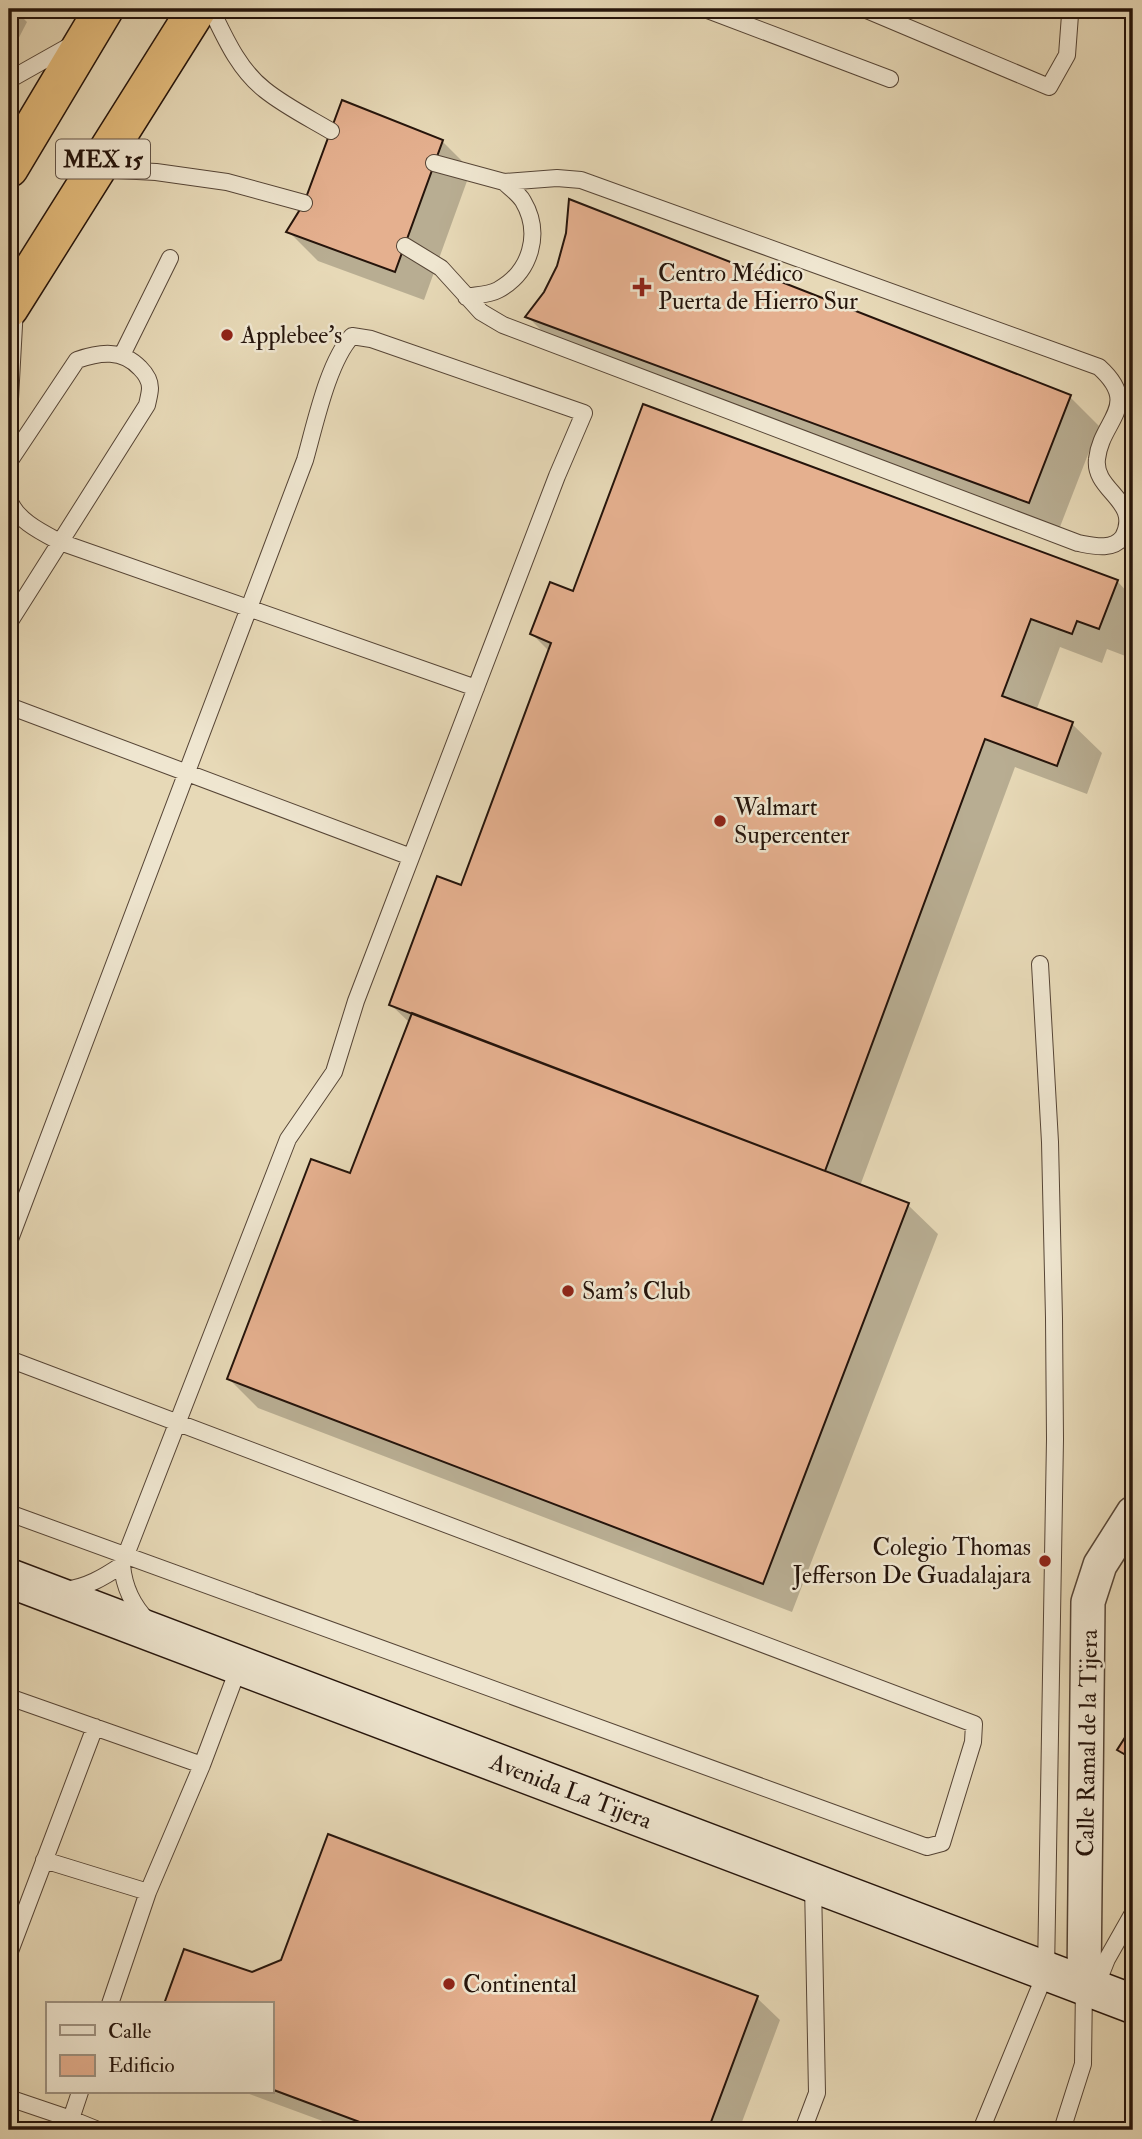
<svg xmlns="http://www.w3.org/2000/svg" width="1142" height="2139" font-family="'IM FELL Double Pica',serif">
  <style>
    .shadow { fill: #0003 }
    .building { fill: #e5b08f; stroke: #25140b; stroke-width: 2 }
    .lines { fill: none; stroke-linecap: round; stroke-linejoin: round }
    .lane-casing { stroke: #564536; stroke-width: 18 }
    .street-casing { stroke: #564536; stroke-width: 36 }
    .secondary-casing { stroke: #25140b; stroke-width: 41 }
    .highway-casing { stroke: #25140b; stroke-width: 41 }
    .lane { stroke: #efe6d0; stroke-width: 16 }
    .street { stroke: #efe6d0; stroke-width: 33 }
    .secondary { stroke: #efe6d0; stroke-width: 38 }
    .highway { stroke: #e4bc7c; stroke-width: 38 }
    .poi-dot { fill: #8f2418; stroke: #efe6d0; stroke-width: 2.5 }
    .labels { text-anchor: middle; stroke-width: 5; stroke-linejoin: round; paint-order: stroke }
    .shield { fill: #efe6d0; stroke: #625346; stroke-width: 2 }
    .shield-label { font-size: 23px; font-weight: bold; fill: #25140b }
    .poi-label { font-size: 24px; fill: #25140b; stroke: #efe6d0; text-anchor: start }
    .street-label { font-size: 24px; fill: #25140b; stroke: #efe6d0 }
  </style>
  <rect width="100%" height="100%" fill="#e7d9b7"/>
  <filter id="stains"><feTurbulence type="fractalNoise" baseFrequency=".00286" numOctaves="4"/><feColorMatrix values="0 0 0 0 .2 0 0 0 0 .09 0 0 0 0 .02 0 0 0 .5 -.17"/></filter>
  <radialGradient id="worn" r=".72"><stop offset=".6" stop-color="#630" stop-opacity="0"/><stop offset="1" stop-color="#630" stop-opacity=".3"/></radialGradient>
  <path class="shadow" d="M9 9H14L27 22 9 57Z
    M442 141 471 170 424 300 318 261 289 232Z
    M528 317 1070 397 1099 426 1058 532 557 346Z
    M1117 581 1133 598V644L1128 657 1107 649 1102 663 1060 647 1036 711 1072 724 1102 753 1087 794 1015 767 860 1186 908 1205 938 1234 792 1612 258 1408 229 1379 351 1175 410 1023 391 1005 462 887 550 652 532 634 574 593Z
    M1133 1728V1764L1119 1750Z
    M185 1951 252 1974 757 1998 780 2020 739 2130H347L244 2092H271V2004H165Z"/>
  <path class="building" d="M342 100 443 140 395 272 286 232 304 203Z
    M569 199 1071 395 1029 503 525 317 544 292 557 266 566 233Z
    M643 404 1118 580 1099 629 1077 621 1072 634 1031 619 1002 696 1073 722 1057 766 985 739 825 1171 389 1005 437 876 461 885 551 643 530 634 550 582 573 591Z
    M412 1013 909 1203 763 1584 227 1379 311 1159 350 1173Z
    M1133 1725V1759L1117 1750Z
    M328 1834 758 1996 708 2130H381L271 2089V2004H164L184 1949 252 1972 281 1960Z"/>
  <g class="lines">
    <defs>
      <path id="lane" d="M211 9C225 38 239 70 265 90 285 106 309 118 331 131
        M705 9 890 79
        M864 9 1049 87 1067 55 1070 15 1065 9
        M9 80 73 44
        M99 169 156 172 227 182 304 203
        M405 246 441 268 481 312 503 325 1078 543C1094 546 1112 551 1123 537 1142 501 1093 491 1097 459 1101 420 1142 406 1099 367L581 180 557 178 504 182 434 163
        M466 297C476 295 489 295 498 290 531 272 542 233 523 201 519 194 510 188 504 182
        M122 355 170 258
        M9 417 15 307
        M9 462 77 360C100 352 122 349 140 368 145 373 150 381 150 388 150 393 148 400 147 405L9 623
        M9 499C16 520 41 532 60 542L476 688
        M9 706 411 857
        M9 1242 305 460C315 425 328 362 352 336L371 339 584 413 557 476 356 1001 334 1072 288 1139 122 1565C124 1587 132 1605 148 1621
        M9 1359 974 1724 973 1742 942 1843 927 1847 9 1513
        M64 1590C86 1588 104 1577 122 1565
        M9 1697 202 1765
        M44 1860 148 1892
        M9 1954 95 1727
        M1095 1989 1107 1959 1133 1913
        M110 2004 148 1892 202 1765 240 1664
        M80 2092 71 2119 98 2130
        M9 2098 71 2119 67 2130
        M803 2130 817 2093 813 1883
        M981 2130 1046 1972 1055 1439 1054 1318 1050 1142 1040 964
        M1062 2130 1083 2064 1084 1985"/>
      <path id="street" d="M1084 1984 1088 1602 1100 1565 1133 1513"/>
      <path id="secondary" d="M9 1578 1133 2004"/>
      <path id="highway" d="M9 168 104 9
        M9 308 197 9"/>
    </defs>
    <use href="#lane" class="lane-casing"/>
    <use href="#street" class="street-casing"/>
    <use href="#secondary" class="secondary-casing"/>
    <use href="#highway" class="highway-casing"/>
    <use href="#lane" class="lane"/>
    <use href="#street" class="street"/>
    <use href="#secondary" class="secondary"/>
    <use href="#highway" class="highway"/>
  </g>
  <g class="poi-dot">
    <path d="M638.5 276.5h7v7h7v7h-7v7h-7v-7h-7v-7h7z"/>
    <circle cx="227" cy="335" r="7"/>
    <circle cx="720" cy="821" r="7"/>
    <circle cx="568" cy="1291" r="7"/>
    <circle cx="1045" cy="1561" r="7"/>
    <circle cx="449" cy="1984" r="7"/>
  </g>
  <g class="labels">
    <rect class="shield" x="56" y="139.5" width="94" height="39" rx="5"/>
    <g class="shield-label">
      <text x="103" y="167">MEX 15</text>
    </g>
    <g class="poi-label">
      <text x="658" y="281">Centro Médico<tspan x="658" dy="28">Puerta de Hierro Sur</tspan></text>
      <text x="241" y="343">Applebee's</text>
      <text x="734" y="815">Walmart<tspan x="734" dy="28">Supercenter</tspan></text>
      <text x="582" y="1299">Sam's Club</text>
      <text x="1031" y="1555" text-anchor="end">Colegio Thomas<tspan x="1031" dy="28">Jefferson De Guadalajara</tspan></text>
      <text x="463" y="1992">Continental</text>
    </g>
    <g class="street-label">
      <text transform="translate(1087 1743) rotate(-89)" y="8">Calle Ramal de la Tijera</text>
      <text transform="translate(571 1791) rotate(21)" y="8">Avenida La Tijera</text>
    </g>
  </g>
  <rect width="1142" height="2139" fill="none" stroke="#e7d9b7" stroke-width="35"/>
  <rect x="10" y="10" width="1121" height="2118" fill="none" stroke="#25140b" stroke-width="3.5"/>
  <rect x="18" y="18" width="1107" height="2104" fill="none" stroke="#25140b" stroke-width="2"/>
  <rect x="46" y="2002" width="228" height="91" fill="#efe6d0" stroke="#9e9281" stroke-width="2"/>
  <rect x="60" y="2025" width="35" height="10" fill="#efe6d0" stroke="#9e9281" stroke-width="2"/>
  <text x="108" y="2038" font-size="21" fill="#25140b">Calle</text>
  <rect x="60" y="2055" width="35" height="21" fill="#e5b08f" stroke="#9e9281" stroke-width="2"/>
  <text x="108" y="2072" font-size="21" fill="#25140b">Edificio</text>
  <rect width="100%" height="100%" filter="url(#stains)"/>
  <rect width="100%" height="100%" fill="url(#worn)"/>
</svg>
